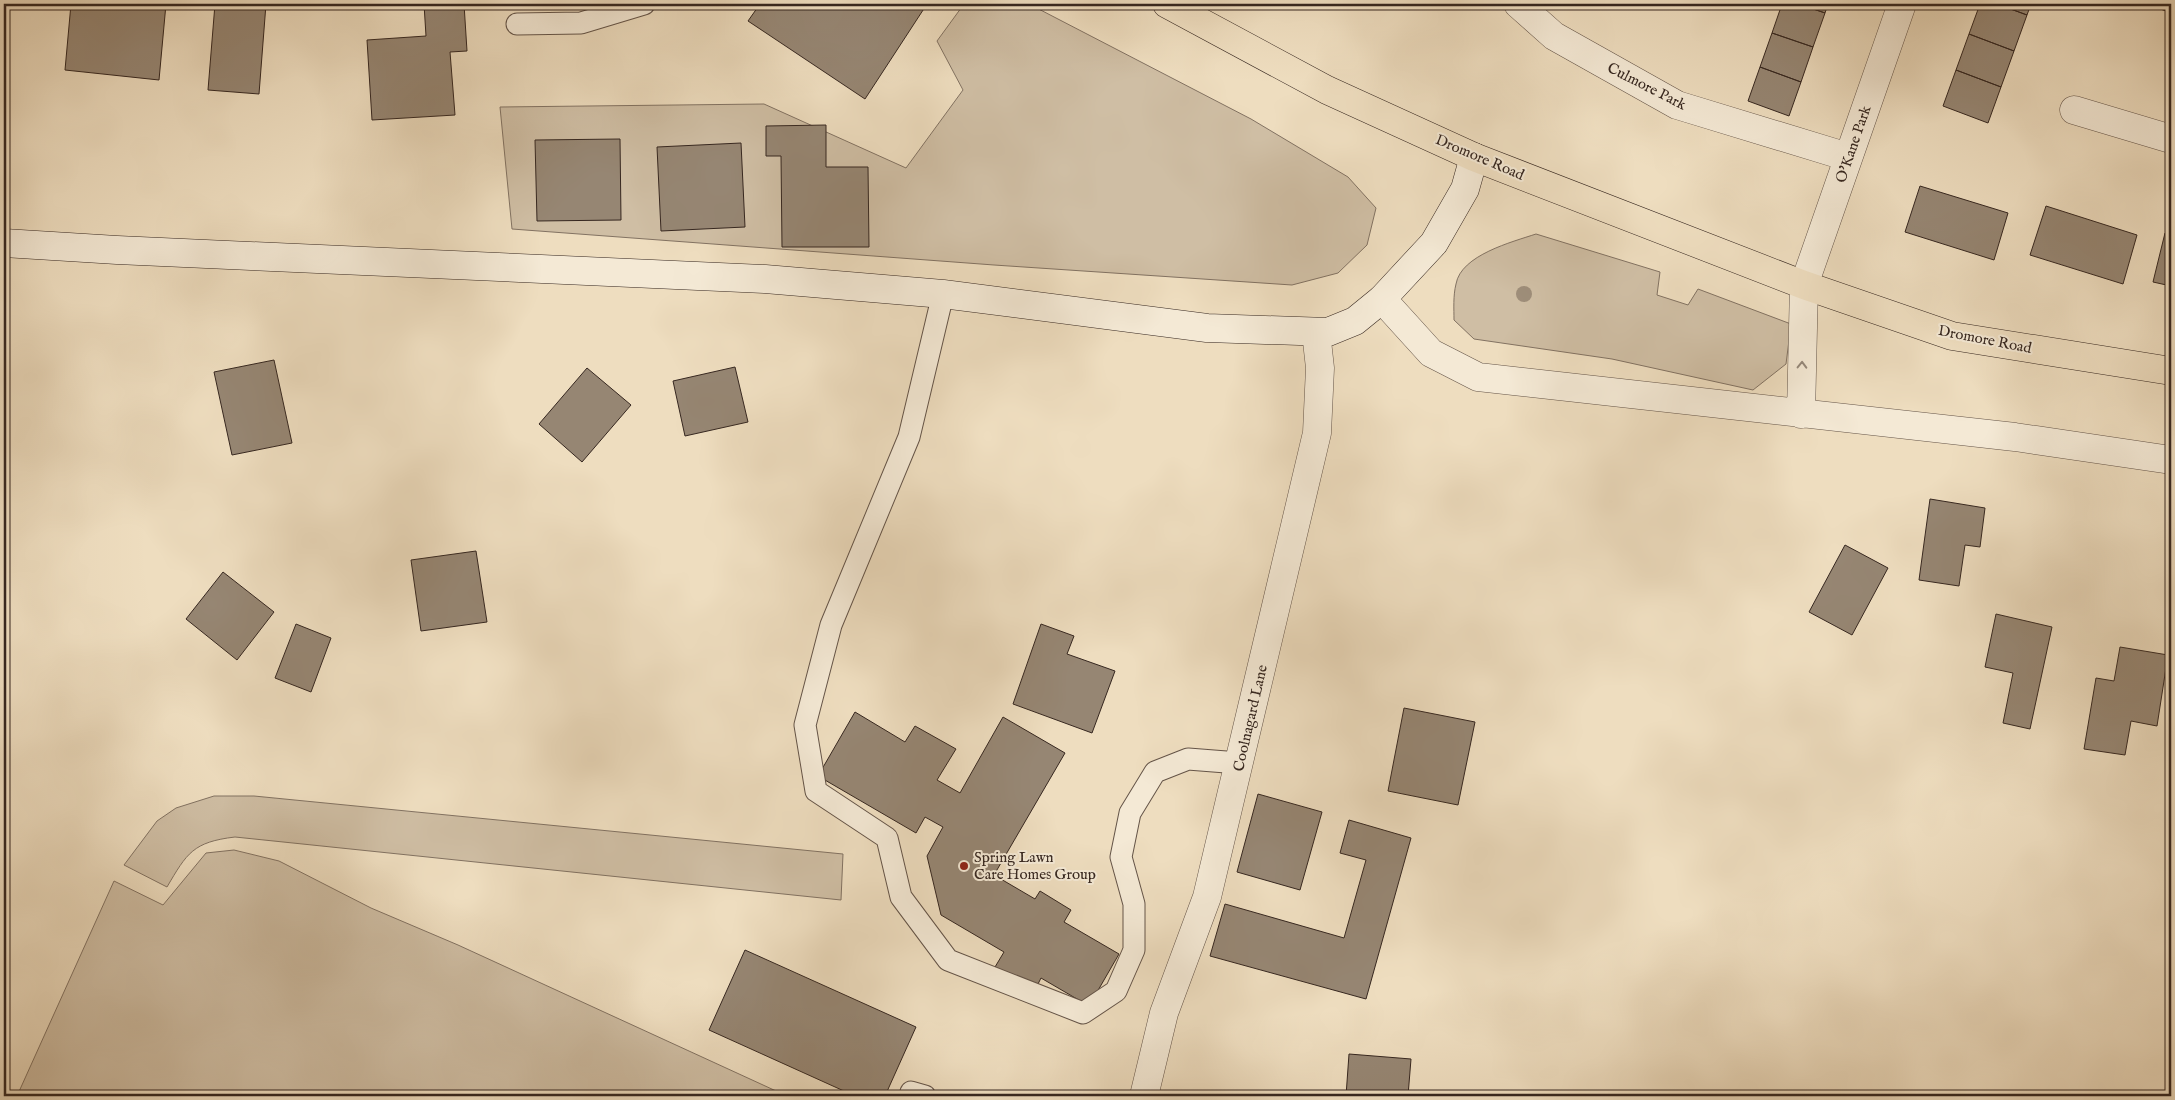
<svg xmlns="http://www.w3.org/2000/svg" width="2175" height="1100" font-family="'IM FELL English',serif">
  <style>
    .green { fill: #cfbea4; stroke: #827262 }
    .building { fill: #968673; stroke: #362720 }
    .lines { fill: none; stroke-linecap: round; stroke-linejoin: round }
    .lane-casing { stroke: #645448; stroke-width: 23 }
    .street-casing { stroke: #645448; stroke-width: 29 }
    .secondary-casing { stroke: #362720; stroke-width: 29 }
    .highway-casing { stroke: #362720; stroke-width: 29 }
    .lane { stroke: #f4e9d5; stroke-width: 21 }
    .street { stroke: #f4e9d5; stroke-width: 28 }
    .secondary { stroke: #f4e9d5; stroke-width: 28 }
    .highway { stroke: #eeddbf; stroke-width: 28 }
    .tree { fill: #9e8e7a }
    .oneway { stroke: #95887a }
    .poi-dot { fill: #8f2418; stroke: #f4e9d5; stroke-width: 2 }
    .labels { text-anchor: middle; stroke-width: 4; stroke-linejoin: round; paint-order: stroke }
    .street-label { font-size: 15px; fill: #362720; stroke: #f4e9d5 }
    .poi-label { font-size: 15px; fill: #362720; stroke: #f4e9d5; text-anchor: start }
  </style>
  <rect width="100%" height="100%" fill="#eeddbf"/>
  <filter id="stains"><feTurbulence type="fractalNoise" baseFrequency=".004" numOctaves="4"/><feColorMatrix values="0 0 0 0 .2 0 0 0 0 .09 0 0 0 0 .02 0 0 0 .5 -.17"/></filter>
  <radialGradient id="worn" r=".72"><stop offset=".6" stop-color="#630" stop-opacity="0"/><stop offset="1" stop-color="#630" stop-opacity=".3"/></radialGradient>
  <path class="green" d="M964 4H1029L1251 119 1348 177 1376 208 1367 245 1338 273 1292 285 994 265 512 229 500 107 764 104 906 168 963 90 937 41Z
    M1536 234 1660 272 1657 295 1688 305 1698 289 1791 324 1786 364 1753 390 1612 359 1474 339 1454 320C1454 309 1453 296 1456 284 1461 255 1512 242 1536 234Z
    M214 796H254L843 854 841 900 235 837C193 842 187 853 167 887L124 865 157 821 176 808Z
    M234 850 279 861 371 908 458 945 787 1096H17L114 881 163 905 206 853Z"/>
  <path class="building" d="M71 4H166L159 80 65 70Z
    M215 4H266L259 94 208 90Z
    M412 4H464L467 51 450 52 455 115 372 120 367 40 426 36 424 4Z
    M760 4H927L865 99 748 21Z
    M1782 4H1799L1825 13 1813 47 1772 33Z
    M1799 4H1828L1825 13Z
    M1980 4H1997L2027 15 2014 51 1969 34Z
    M1997 4H2031L2027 15Z
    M2151 4H2171V13L2150 5Z
    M1772 33 1813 47 1801 82 1760 67Z
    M1969 34 2014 51 2001 87 1956 70Z
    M1760 67 1801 82 1789 116 1748 101Z
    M1956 70 2001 87 1988 123 1943 106Z
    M826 125V167H868L869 247H782L781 156H766V126Z
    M620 139 621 220 537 221 535 140Z
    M741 143 745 227 661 231 657 147Z
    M1920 186 2008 213 1994 260 1905 232Z
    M2046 206 2137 235 2123 284 2030 255Z
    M2165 233 2171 234V286L2153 282Z
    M274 360 292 443 232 455 214 372Z
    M735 367 748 422 685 436 673 381Z
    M587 368 631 405 582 462 539 424Z
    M1930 499 1985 508 1980 547 1965 545 1959 586 1919 580Z
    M1845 545 1888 568 1852 635 1809 612Z
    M476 551 487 622 421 631 411 560Z
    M223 572 274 612 237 660 186 619Z
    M1996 614 2052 627 2030 729 2003 723 2013 673 1985 667Z
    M296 624 331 638 311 692 275 678Z
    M1041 624 1074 636 1067 654 1115 671 1092 733 1013 704Z
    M2120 647 2168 655 2157 726 2131 721 2125 755 2084 749 2096 678 2114 681Z
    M1404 708 1475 722 1458 805 1388 791Z
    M855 712 905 742 915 726 956 749 937 780 960 793 1003 717 1065 753 994 875 1035 899 1040 891 1071 910 1064 922 1119 954 1089 1006 1041 978 1035 990 995 967 1004 952 941 915 927 856 943 827 925 817 916 833 818 776Z
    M1258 794 1322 812 1300 890 1237 872Z
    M1349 820 1411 838 1366 999 1210 956 1225 904 1344 938 1366 860 1340 853Z
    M745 950 916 1027 885 1096H855L709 1030Z
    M1349 1054 1411 1059 1408 1096H1346Z"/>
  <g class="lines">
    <defs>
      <path id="lane" d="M517 24 581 23 644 4
        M943 294 909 437 831 625 805 725 816 791 887 838 901 897 948 960 1083 1013 1116 991 1134 950V904L1121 857 1130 813 1155 772 1188 759 1239 763
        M911 1092 925 1096"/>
      <path id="street" d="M1518 4 1554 36 1677 105 1848 157
        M2074 110 2171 139
        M1382 299 1431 353 1478 377 2015 437 2171 460
        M1801 414 1804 285 1902 4
        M1144 1096 1164 1013 1207 897 1317 433 1320 368 1316 332"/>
      <path id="secondary" d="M4 243 117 250 765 279 943 294 1207 328 1328 332 1355 321 1382 299 1434 243 1465 189 1474 157"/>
      <path id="highway" d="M1167 4 1327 90 1474 157 1804 285 1952 336 2171 371"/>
    </defs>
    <use href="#lane" class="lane-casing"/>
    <use href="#street" class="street-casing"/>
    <use href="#secondary" class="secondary-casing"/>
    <use href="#highway" class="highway-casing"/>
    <use href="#lane" class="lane"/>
    <use href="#street" class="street"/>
    <use href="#secondary" class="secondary"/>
    <use href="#highway" class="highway"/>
  </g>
  <circle class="tree" cx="1524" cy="294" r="8"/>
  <defs><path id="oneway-chevron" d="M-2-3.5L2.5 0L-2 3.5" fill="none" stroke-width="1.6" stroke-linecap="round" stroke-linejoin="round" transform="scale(1.25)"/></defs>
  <use class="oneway" href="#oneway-chevron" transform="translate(1802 365) rotate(-89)"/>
  <circle class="poi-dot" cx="964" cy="866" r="5"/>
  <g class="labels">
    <g class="street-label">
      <text transform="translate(1647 86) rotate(27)" y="5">Culmore Park</text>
      <text transform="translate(1853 144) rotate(-71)" y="5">O'Kane Park</text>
      <text transform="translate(1480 157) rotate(23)" y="5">Dromore Road</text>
      <text transform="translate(1985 339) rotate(11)" y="5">Dromore Road</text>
      <text transform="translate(1250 718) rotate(-77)" y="5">Coolnagard Lane</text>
    </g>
    <g class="poi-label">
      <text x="974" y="862">Spring Lawn<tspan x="974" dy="17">Care Homes Group</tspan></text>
    </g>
  </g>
  <rect width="2175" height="1100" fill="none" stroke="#eeddbf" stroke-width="20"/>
  <rect x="5" y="5" width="2165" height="1090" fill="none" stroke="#362720" stroke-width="2.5"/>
  <rect x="10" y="10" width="2155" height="1080" fill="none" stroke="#362720"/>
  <rect width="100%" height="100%" filter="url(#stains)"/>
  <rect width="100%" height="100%" fill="url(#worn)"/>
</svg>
